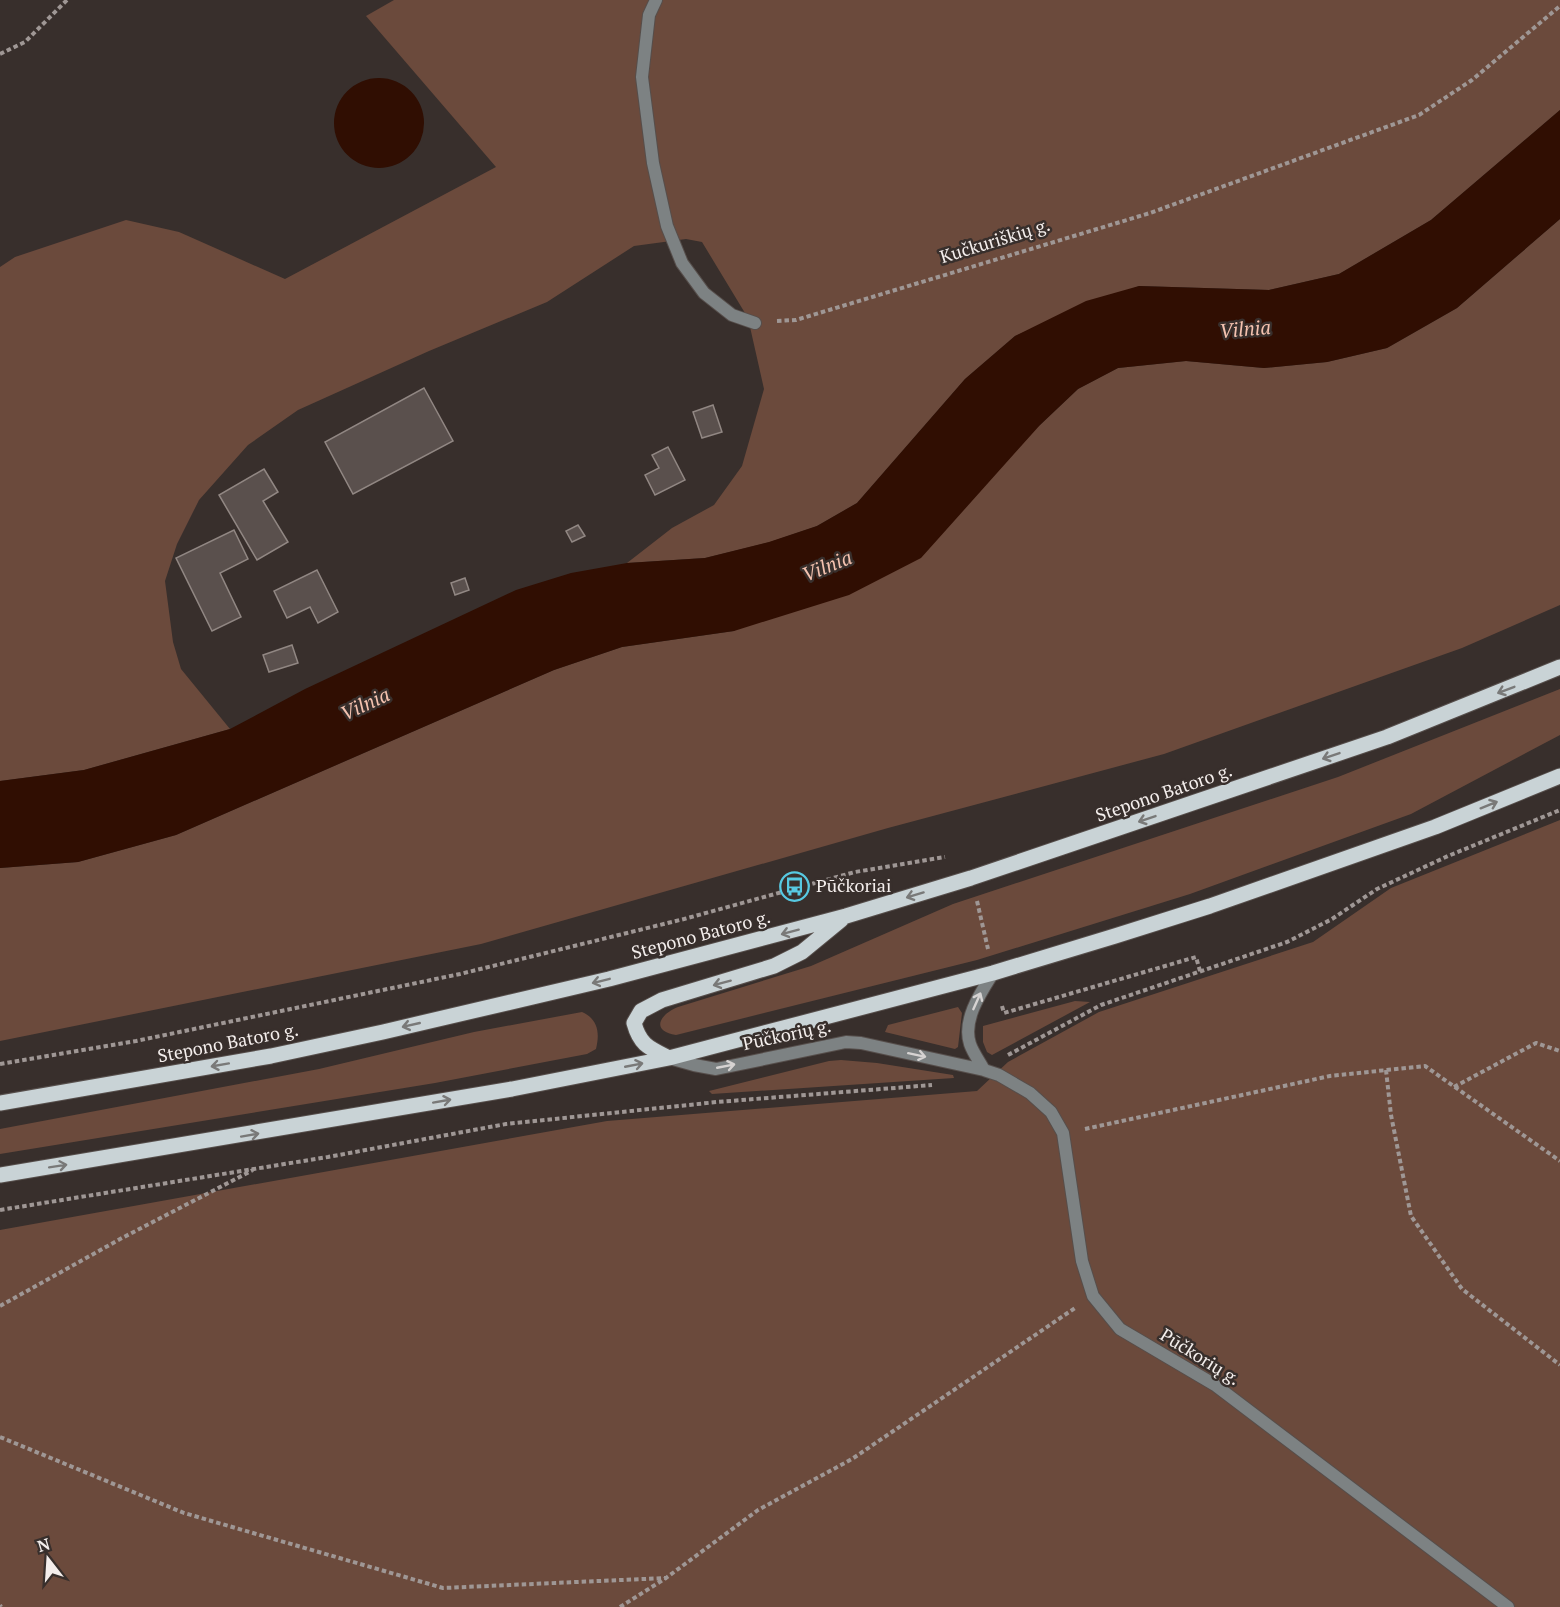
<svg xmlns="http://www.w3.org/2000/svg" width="1560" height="1607" font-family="'PT Serif',serif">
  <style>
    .green { fill: #6b4a3c }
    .water { fill: #300e02 }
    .building { fill: #5a504d; stroke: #918783; stroke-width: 1.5 }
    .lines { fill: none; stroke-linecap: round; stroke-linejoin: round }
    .minor-casing { stroke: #564e4b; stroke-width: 14 }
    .primary-casing { stroke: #564e4b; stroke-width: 17 }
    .path { stroke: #9f9795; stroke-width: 4; stroke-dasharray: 4.5 3; stroke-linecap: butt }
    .minor { stroke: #7d8283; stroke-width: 12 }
    .primary { stroke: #c9d3d6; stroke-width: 15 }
    .oneway { stroke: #797978 }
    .oneway2 { stroke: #d6d3d2 }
    .labels { text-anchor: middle; stroke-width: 5; stroke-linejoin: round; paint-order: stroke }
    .street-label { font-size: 18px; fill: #f4eeec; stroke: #382f2c }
    .poi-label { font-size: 18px; fill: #f4eeec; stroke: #382f2c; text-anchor: start }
    .water-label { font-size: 20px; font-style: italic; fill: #f4c2af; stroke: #382f2c }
  </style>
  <rect width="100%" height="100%" fill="#382f2c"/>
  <path class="green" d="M394 0H1560V110L1431 220 1339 274 1269 290 1139 286 1015 336 965 379 857 503 817 526 770 542 705 558 627 563 672 528 714 505 742 466 764 389 748 318 702 242 686 239 634 246 547 302 429 351 298 410 248 445 199 500 177 544 165 581 173 642 181 669 230 729 84 770 0 781V267L15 257 126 220 179 232 285 279 496 167 366 16Z
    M1560 219V605L1462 648 1164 754 888 828 481 944 0 1041V868L78 862 176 835 554 670 622 647 734 631 1040 425 1078 389 1118 368 1186 361 1264 368 1327 362 1387 348 1457 308Z
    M1560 689V735L1411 814 1190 894 977 960 676 1035C650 1031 660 1014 678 1007L811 966 953 904 1338 777Z
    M1560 820V1607H0V1230L607 1121 977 1091 1008 1062 1099 1012 1313 942 1391 888Z
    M1075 1001 1090 1002 992 1055 987 1052 983 1042V1026Z
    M958 1007 962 1013 958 1047 955 1049 885 1032 888 1025Z
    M582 1012C598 1019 600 1033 596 1049L587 1054 435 1083 0 1154V1129L319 1069 474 1032Z
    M841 1060 877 1063 953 1075 954 1078 712 1094 709 1091 829 1061Z"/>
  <path class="water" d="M334 123a45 45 0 1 1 90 0a45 45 0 1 1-90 0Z
    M1560 110V219L1457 308 1387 348 1327 362 1264 368 1186 361 1118 368 1078 389 1040 425 921 558 849 595 734 631 622 647 554 670 176 835 78 862 0 868V781L84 770 230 729 305 689 516 590 571 573 627 563 705 558 769 542 817 526 857 503 965 379 1015 336 1086 301 1139 286 1269 290 1339 274 1431 220Z"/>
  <path class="building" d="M424 388 453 441 353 494 325 442Z
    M713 405 722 432 702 438 693 412Z
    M668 447 685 480 655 495 645 475 659 468 652 455Z
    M264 469 278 492 263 501 288 542 257 560 219 495Z
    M578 525 585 536 572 542 566 531Z
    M234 530 248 559 220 573 241 617 212 631 176 558Z
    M317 570 338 612 318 623 310 607 287 618 274 591Z
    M465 578 469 590 455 595 451 583Z
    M292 645 298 663 269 672 263 655Z"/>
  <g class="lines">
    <defs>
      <path id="minor" d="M656 0 649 15 642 77 653 163 667 226 682 263 704 293 732 315 755 323
        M669 1058 694 1065 716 1069 846 1042 861 1043 984 1070 999 1075 1030 1093 1051 1112 1063 1133 1082 1261 1093 1296 1120 1329 1215 1385 1508 1607
        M984 1070C980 1062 973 1053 970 1044 962 1020 981 992 993 973"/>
      <path id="primary" d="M669 1058C649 1048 640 1045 634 1023L641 1011 662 1000 774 966 802 952 841 920
        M0 1103 271 1056 383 1032 609 979 846 916 971 878 1387 737 1560 667
        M0 1175 512 1089 669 1058 993 973 1115 936 1210 906 1435 827 1560 776"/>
    </defs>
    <use href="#minor" class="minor-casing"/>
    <use href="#primary" class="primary-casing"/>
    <path class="path" d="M0 54 25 42 67 0
      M777 321 796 320 1150 213 1419 115 1472 80 1560 6
      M977 901 988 949
      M1002 1006 1004 1013 1196 957 1200 971
      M1008 1055 1101 1005 1287 942 1332 919 1377 889 1448 856 1560 810
      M0 1064 136 1041 460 974 684 919 855 872 945 857
      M1386 1070 1391 1115 1411 1216 1462 1289 1560 1365
      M1454 1087 1536 1043 1560 1051
      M1085 1129 1330 1076 1425 1066 1560 1161
      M0 1210 328 1157 506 1124 717 1102 932 1085
      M0 1306 122 1238 253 1170
      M0 1437 184 1513 443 1588 666 1578
      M0 1605 1 1607
      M620 1607 666 1578 758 1510 852 1459 1075 1308"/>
    <use href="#minor" class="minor"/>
    <use href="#primary" class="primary"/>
  </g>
  <defs><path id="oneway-shaft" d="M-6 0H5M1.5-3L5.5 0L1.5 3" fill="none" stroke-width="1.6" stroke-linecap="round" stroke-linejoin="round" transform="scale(1.5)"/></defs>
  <g class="oneway">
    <use href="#oneway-shaft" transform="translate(1506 690) rotate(159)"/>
    <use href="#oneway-shaft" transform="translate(1331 756) rotate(161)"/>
    <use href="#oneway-shaft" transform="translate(1489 805) rotate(-22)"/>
    <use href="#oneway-shaft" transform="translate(1147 819) rotate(161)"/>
    <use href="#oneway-shaft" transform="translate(915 895) rotate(163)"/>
    <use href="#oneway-shaft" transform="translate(790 932) rotate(165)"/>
    <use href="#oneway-shaft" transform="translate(601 981) rotate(166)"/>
    <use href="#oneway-shaft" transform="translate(722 983) rotate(165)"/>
    <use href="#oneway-shaft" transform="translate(411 1025) rotate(167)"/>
    <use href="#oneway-shaft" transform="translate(220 1065) rotate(170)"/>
    <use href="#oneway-shaft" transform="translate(634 1065) rotate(-11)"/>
    <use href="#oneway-shaft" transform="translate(442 1101) rotate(-10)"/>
    <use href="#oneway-shaft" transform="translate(250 1135) rotate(-10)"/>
    <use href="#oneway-shaft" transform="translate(58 1166) rotate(-9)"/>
  </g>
  <g class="oneway2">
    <use href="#oneway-shaft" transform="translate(977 1001) rotate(-66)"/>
    <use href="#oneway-shaft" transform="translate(917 1055) rotate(12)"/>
    <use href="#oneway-shaft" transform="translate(726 1066) rotate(-11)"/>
  </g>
  <defs>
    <symbol id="bus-ring" viewBox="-11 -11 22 22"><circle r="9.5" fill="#382f2c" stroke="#57c9e2" stroke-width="1.5"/><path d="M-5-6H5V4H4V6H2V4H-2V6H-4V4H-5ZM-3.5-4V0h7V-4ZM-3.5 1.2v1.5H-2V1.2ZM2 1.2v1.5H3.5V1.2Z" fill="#57c9e2"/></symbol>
  </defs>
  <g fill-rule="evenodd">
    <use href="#bus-ring" x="778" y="870" width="33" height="33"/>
  </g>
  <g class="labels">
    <g class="street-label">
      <text transform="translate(995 241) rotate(-17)" y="6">Kučkuriškių g.</text>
      <text transform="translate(1164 793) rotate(-19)" y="6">Stepono Batoro g.</text>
      <text transform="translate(701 935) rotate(-15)" y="6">Stepono Batoro g.</text>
      <text transform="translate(787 1035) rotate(-12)" y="6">Pūčkorių g.</text>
      <text transform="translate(228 1043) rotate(-11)" y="6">Stepono Batoro g.</text>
      <text transform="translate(1200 1357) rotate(32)" y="6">Pūčkorių g.</text>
    </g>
    <g class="poi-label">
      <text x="816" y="892">Pūčkoriai</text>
    </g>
    <g class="water-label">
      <text transform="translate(1245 329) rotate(-5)" y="7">Vilnia</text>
      <text transform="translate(827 566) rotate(-22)" y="7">Vilnia</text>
      <text transform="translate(365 704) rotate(-25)" y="7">Vilnia</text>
    </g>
  </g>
  <g transform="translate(48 1559) rotate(343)" stroke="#382f2c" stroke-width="4.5" paint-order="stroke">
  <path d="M0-4.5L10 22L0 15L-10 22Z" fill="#f4eeec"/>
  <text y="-9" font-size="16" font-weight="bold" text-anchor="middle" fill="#f4eeec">N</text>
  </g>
</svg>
